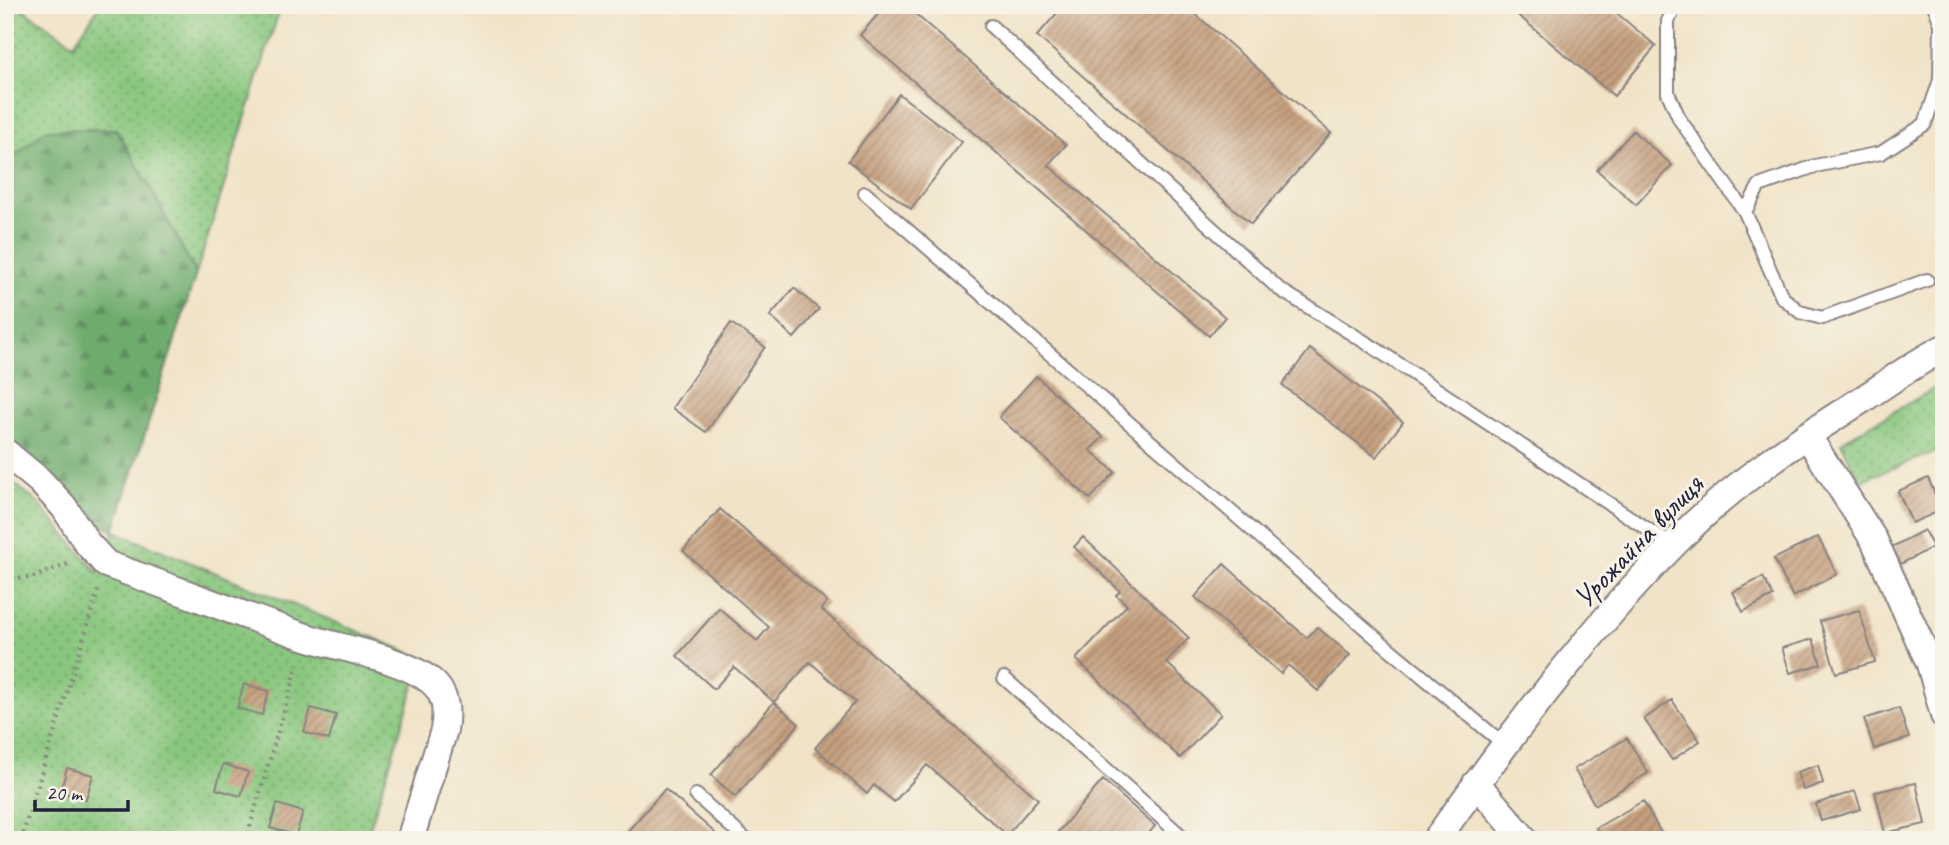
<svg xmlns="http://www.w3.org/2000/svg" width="1949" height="845" font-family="Caveat,sans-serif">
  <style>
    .green { fill: url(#green-dots); stroke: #56745c; stroke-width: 2 }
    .forest { fill: url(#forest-firs); stroke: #486754; stroke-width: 2 }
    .building { fill: url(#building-hatch) }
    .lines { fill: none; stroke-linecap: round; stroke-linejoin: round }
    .service-casing { stroke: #8a8281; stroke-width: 16 }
    .minor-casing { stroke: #8a8281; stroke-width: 30 }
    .path { stroke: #8a8281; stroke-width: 4.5; stroke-dasharray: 2 5; stroke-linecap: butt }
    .service { stroke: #fff; stroke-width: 12 }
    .minor { stroke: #fff; stroke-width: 26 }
    .labels { text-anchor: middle; stroke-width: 6; stroke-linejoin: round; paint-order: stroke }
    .street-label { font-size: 30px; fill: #22223b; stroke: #f7f3e8 }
  </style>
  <defs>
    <pattern id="green-dots" width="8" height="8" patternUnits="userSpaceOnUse" patternTransform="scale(1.75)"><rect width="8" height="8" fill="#89c77e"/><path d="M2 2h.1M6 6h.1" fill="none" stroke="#70a168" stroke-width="1.8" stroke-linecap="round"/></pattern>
    <pattern id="forest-firs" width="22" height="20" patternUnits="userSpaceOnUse" patternTransform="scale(1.75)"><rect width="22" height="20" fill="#6eac6d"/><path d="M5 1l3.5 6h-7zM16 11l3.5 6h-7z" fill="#5a8c5b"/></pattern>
    <pattern id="building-hatch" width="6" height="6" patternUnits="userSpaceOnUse" patternTransform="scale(1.75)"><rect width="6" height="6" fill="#c6a07f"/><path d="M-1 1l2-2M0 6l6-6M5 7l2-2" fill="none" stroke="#a08269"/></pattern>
  </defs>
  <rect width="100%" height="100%" fill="#f7f3e8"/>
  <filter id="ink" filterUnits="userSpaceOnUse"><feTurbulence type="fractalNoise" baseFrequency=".0143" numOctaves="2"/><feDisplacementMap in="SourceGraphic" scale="14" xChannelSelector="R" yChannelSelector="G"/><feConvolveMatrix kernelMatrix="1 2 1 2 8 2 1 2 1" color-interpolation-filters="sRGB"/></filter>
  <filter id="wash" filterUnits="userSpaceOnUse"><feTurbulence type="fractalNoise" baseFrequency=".00686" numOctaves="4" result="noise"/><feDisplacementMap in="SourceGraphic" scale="28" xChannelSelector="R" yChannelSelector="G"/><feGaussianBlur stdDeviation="1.57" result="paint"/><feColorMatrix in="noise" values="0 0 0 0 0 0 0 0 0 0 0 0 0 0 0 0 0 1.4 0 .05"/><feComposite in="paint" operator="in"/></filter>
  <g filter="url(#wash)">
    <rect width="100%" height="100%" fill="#f1e3c7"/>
    <path class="green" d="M5 5H17L74 44 100 5H281L196 274 151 189 116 129 46 130 5 164Z
      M1944 383V449L1859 481 1841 442Z
      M5 476 37 502 98 573 114 531 423 658 366 840H5Z"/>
    <path class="forest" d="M116 129 151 189 196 274 114 531 83 513 61 484 5 437V164L45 130Z"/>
    <g id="blocks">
      <path class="building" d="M886 5H905L1066 145 1048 165 1225 317 1209 336 860 35Z
        M1064 5H1185L1331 133 1251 224 1037 36Z
        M1506 5H1607L1656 46 1614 96Z
        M899 94 962 142 911 209 848 161Z
        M1633 131 1672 165 1636 205 1597 170Z
        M794 288 819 309 794 338 770 316Z
        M731 323 765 347 706 432 672 408Z
        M1310 349 1403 422 1376 457 1282 385Z
        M1036 376 1103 437 1090 450 1115 472 1090 499 999 417Z
        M1928 478 1942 510 1912 523 1898 491Z
        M720 509 827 602 821 609 1038 799 1007 835 927 765 894 802 874 785 867 794 815 748 855 702 810 662 774 702 799 724 735 797 711 775 774 702 734 667 714 689 677 656 719 608 757 641 769 627 683 551Z
        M1924 530 1933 547 1901 564 1892 547Z
        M1083 537 1189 638 1166 662 1221 714 1180 758 1076 659 1127 605 1116 595 1120 591 1074 547Z
        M1818 537 1837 574 1793 597 1774 559Z
        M1224 564 1307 638 1317 627 1350 655 1318 691 1288 665 1281 674 1195 597Z
        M1763 577 1773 596 1743 612 1733 592Z
        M1859 610 1875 662 1836 673 1820 621Z
        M1813 639 1821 664 1790 673 1782 648Z
        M244 684 269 691 262 715 237 708Z
        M1672 700 1700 741 1672 760 1644 719Z
        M311 708 336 715 329 740 304 732Z
        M1899 708 1909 738 1874 749 1864 719Z
        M1627 738 1648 773 1595 805 1574 769Z
        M223 764 248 772 241 796 216 789Z
        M1818 765 1823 783 1803 790 1797 772Z
        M67 768 93 775 86 799 60 792Z
        M1103 780 1155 826 1143 840H1051Z
        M1916 783 1925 824 1885 833 1875 792Z
        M665 789 723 840H633L626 833Z
        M1855 791 1861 809 1821 821 1816 804Z
        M1643 801 1665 840H1603L1596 828Z
        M277 804 303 812 296 835 270 828Z"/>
    </g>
  </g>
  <g filter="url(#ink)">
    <use href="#blocks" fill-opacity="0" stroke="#8a8281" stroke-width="2"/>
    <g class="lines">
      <defs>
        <path id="service" d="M1676 5 1668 21V93L1680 120 1745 212 1782 297 1800 312 1822 318 1927 280
          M991 26 1279 289 1373 347 1673 546
          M865 193 1374 636 1506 746
          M1745 212 1759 186 1815 166 1881 153 1925 124 1940 80 1941 24 1934 5
          M1004 678 1186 840
          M696 795 746 840"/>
        <path id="minor" d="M1807 435 1874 540 1930 664 1944 715
          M5 452 40 481 64 507 87 543 106 564C173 588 239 614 306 637 343 649 402 658 431 681 447 694 447 712 444 730L410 840
          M1476 783 1525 840
          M1436 840C1509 737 1593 625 1682 536 1735 482 1800 439 1863 399 1889 382 1916 362 1944 348"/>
      </defs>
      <use href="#service" class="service-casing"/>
      <use href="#minor" class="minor-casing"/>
      <path class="path" d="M5 578H31L68 564
        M21 840 98 591
        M246 840 298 664"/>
      <use href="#service" class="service"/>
      <use href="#minor" class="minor"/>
    </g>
  </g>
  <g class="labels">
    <g class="street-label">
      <text transform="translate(1638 541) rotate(-46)" y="10">Урожайна вулиця</text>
    </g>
  </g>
  <rect width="1949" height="845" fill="none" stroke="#f7f3e8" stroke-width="28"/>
  <path d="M35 800v10h93v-10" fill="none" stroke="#22223b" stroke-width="3.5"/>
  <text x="46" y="800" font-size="21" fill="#22223b" stroke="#f7f3e8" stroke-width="5" paint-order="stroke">20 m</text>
</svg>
